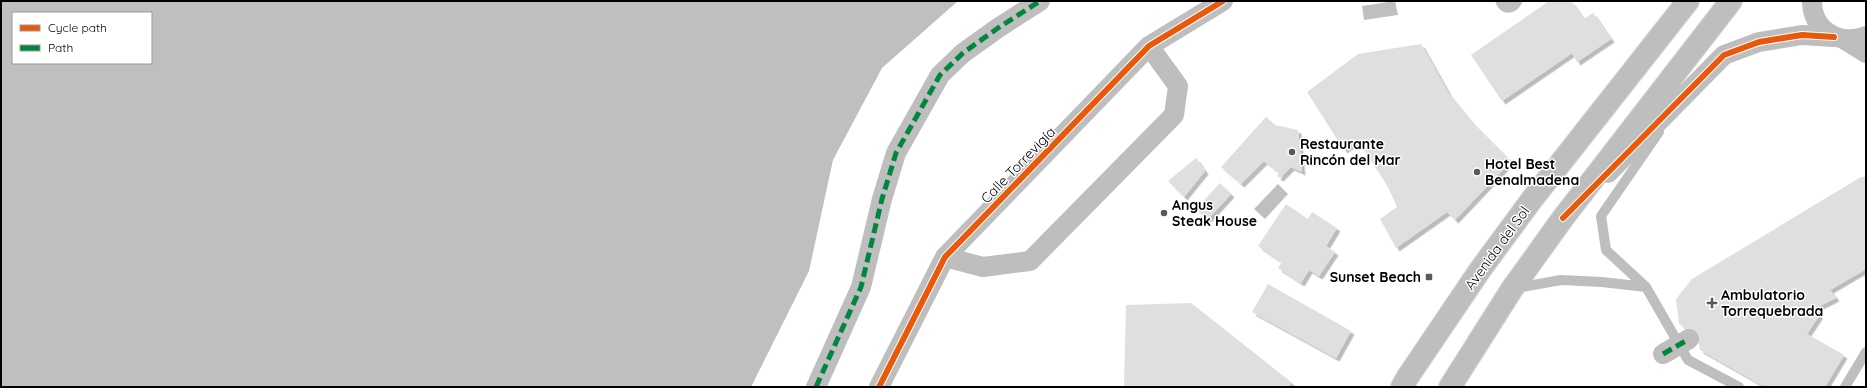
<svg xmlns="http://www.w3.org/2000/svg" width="1867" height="388" font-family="Quicksand,sans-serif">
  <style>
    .water { fill: #bfbfbf; fill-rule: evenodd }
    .building { fill: #dfdfdf; filter: url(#shadow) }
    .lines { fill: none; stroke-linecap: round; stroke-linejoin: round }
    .primary-casing { stroke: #dbdbdb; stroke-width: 24 }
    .lane { stroke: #bebebe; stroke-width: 10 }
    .street { stroke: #bebebe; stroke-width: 20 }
    .primary { stroke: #bebebe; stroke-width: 22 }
    .quiet { stroke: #00873e; stroke-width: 5; stroke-dasharray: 10 5; stroke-linecap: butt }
    .cycleway-casing { stroke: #fff; stroke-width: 8 }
    .cycleway { stroke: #e8590c; stroke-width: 6 }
    .poi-dot { fill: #595959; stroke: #fff; stroke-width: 1.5 }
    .labels { text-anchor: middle; stroke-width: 3; stroke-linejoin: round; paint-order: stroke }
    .poi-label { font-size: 14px; font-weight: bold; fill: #000; stroke: #fff; text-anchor: start }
    .street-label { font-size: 14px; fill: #000; stroke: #fff }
  </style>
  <defs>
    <filter id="shadow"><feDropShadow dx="3.5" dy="3.5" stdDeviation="0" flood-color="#0004"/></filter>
  </defs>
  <rect width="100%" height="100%" fill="#fff"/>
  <path class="water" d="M1 1H958L882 68 833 160 809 271 751 387H1ZM13 13H151V63H13Z
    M1395 1 1398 15 1364 20 1362 6Z
    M1495 1H1523C1517 16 1500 17 1495 1Z
    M1278 184 1288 194 1265 219 1254 209Z"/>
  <path class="building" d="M1549 1H1571L1584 19 1593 13 1611 39 1577 62 1572 53 1502 101 1471 55Z
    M1421 44 1449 94 1472 122 1511 161 1455 220 1447 212 1396 248 1380 219 1397 207 1388 187 1358 140 1344 150 1307 92 1358 54Z
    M1266 117 1275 125 1298 130 1302 172 1291 167 1280 178 1277 176 1279 173 1264 161 1241 184 1221 167Z
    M1196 158 1205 171 1184 197 1168 181Z
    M1861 177H1866V269L1830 290 1836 298 1818 307 1819 316 1807 334 1844 355 1825 387H1765L1700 350 1699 344 1679 323 1676 299 1692 279Z
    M1220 183 1231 194 1208 219 1196 209Z
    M1286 204 1308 219 1312 212 1337 228 1326 246 1335 252 1319 276 1309 270 1301 283 1278 268 1282 262 1258 246Z
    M1268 284 1351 331 1336 358 1252 312Z
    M1191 303 1291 382 1289 387H1124L1126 305Z"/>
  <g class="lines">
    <defs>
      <path id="primary" d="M1402 387 1407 378 1480 270 1533 198 1688 1
        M1450 387 1512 289 1563 218 1731 1"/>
    </defs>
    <use href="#primary" class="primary-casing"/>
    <path class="lane" d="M1646 287 1688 360 1739 387
      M1516 288 1561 280 1602 282 1646 287 1606 250 1601 216 1659 132
      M1845 387 1866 352"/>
    <path class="street" d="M1812 1C1812 31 1840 46 1866 36
      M1845 40 1866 53
      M1608 173 1724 55 1759 42 1802 35 1834 37
      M945 257 983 267 1030 261 1174 115 1178 86 1149 46
      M1663 354 1689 339
      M816 387 861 287 882 199 896 153 940 75 963 53 998 28 1040 1
      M879 387 945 257 1149 46 1223 1"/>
    <use href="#primary" class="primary"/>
    <path class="quiet" d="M1663 354 1689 339
      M816 387 861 287 882 199 896 153 940 75 963 53 998 28 1040 1"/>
    <defs>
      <path id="cycleway" d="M1563 218 1724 55 1759 42 1802 35 1834 37
        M879 387 945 257 1149 46 1223 1"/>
    </defs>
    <use href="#cycleway" class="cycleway-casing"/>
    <use href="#cycleway" class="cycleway"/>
  </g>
  <g class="poi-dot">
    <circle cx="1292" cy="152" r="4"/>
    <circle cx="1477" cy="172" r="4"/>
    <circle cx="1164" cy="213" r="4"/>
    <rect x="1425" y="273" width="8" height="8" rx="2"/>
    <path d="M1710 297h4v4h4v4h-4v4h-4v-4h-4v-4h4z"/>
  </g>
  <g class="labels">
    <g class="poi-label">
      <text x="1300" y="149">Restaurante<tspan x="1300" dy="16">Rincón del Mar</tspan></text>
      <text x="1485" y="169">Hotel Best<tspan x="1485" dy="16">Benalmadena</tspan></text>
      <text x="1172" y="210">Angus<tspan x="1172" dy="16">Steak House</tspan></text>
      <text x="1421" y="282" text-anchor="end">Sunset Beach</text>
      <text x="1721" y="300">Ambulatorio<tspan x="1721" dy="16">Torrequebrada</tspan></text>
    </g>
    <g class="street-label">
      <text transform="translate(1018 165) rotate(-46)" y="5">Calle Torrevigía</text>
      <text transform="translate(1497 248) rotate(-54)" y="5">Avenida del Sol</text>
    </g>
  </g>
  <rect width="1867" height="388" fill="none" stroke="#000000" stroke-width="4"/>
  <rect x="12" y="12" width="140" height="52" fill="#ffffff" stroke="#999999"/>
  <rect x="20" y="25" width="20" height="6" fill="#e8590c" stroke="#999999"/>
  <text x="48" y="32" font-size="12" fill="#000000">Cycle path</text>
  <rect x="20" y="45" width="20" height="6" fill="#00873e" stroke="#999999"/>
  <text x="48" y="52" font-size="12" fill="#000000">Path</text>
</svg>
